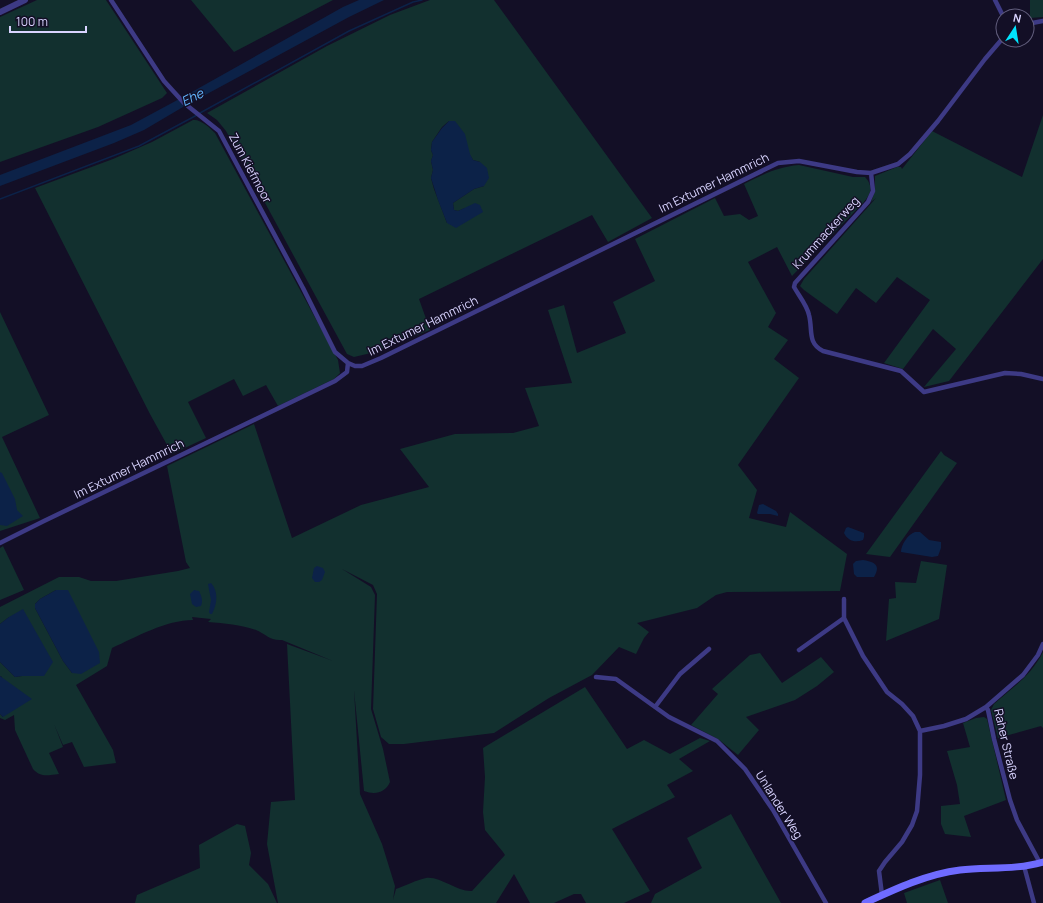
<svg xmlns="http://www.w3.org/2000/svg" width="1043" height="903" font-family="Manrope,sans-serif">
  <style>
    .green { fill: #12302f; fill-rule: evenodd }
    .water { fill: #0c2248 }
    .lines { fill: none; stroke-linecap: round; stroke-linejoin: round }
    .stream { stroke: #0c2248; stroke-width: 1.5 }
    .minor { stroke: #3d3a85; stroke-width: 4.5 }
    .tertiary { stroke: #3d3a85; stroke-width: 6 }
    .secondary { stroke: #6f6bff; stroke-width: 7 }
    .labels { text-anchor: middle; stroke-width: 3; stroke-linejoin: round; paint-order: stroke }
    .street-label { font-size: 12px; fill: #d9d4ff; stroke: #130f26 }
    .water-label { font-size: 13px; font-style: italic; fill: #62b6ff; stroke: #130f26 }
  </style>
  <rect width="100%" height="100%" fill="#130f26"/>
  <path class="green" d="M37 0H106L167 93 162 98 98 127 0 162V17Z
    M191 0H333L234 52Z
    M430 0H494L652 218 608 242 592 215 419 299 430 330 371 353 354 357 347 354 226 131 217 120 207 113 327 46 390 15ZM449 121 473 160 480 162 484 186 474 189 453 203 454 210 458 211 465 208 447 223 434 189 431 178 433 170 431 161 433 155 431 150 432 142 442 127Z
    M1030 0H1043V17L1030 18Z
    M1043 115V259L949 381 924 387 956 349 933 329 903 369 884 363 930 300 897 277 876 303 856 288 837 314 804 290 800 286 804 279 876 198 871 202 875 191V176L897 167H901L902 169 932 131 1022 177Z
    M193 120C201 119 210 128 215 133L338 360 340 373 334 379 278 406 266 385 243 396 234 379 188 402 206 438 172 454 150 414 35 188 113 159 152 142Z
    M799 165 853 177H865C874 187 871 194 863 203L792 276 777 247 748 262 776 313 768 327 788 340 774 359 799 378 738 465 757 490 749 518 786 527 790 512 847 554 840 591 727 592 716 595 697 608 637 623 649 632 644 638 636 654 619 647 592 675 549 698 494 733 404 744H389L381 737 373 709 377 594 373 585 342 569 371 587 375 595 371 709 383 749 390 782C385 793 375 795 364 791L354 690 360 794 382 844 395 886 393 900 396 889C405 886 416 880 426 878 440 876 457 892 472 891L505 855 503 852 485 830 483 812 485 777 483 748 585 687 627 749 644 740 670 754 700 738 710 741 679 759 693 771 667 785 675 797 612 829 650 891 624 903H586L581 894H574L554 903H530L514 874 496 903H278L267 844 271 802 295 800 287 644 333 661 282 640C270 641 266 634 256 630 241 625 224 623 208 622L211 619 192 617 193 620C166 620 136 637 112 648L107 666 76 685 113 750 116 763 84 767 72 742 63 745 54 724 63 747 49 753 59 774C48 775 41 778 33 769L15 730 14 715 5 720 0 718V714L3 717 2 677 0 676V662L15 677 22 676H44L9 617 0 624V607L59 577H79L91 581H116L178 571 190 568 186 562 167 466 254 424 292 538 361 505 429 487 400 449 455 434 513 433 539 426 525 388 572 383 548 310 564 305 577 353 626 333 613 302 655 281 635 239 715 198 724 216 740 214 749 220 758 216 744 184C764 174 777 167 799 165ZM56 590H68L72 673 63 661 35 608V604L40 599Z
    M0 312 49 415 2 437 40 518 0 531Z
    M941 451 944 455 957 463 890 557 866 554Z
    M3 546 24 590 0 600V548Z
    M921 561 947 565 939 619 886 641 889 599 896 598 895 582 916 583Z
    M1043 652V728L1041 726 998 738 991 710 994 704C1014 686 1030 677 1043 652Z
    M760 653 782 683 821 657 834 672 817 686 795 700 746 717 759 730 738 755 718 739 691 725 718 694 712 689 750 655Z
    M984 717 987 719 1006 800 964 816 971 837 945 834 941 824V806L960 804 957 785 947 751 970 747 963 723 976 718Z
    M731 814 781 903H651L655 894 702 868 687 838Z
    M237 824 245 826 251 853 249 865 268 884 277 903H135L137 895 200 868 199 845Z
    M940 880 948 903H907L904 893Z"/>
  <path class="water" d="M359 0H384L349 17 183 107 144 130 114 143 0 186V175L131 125 183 97 343 7Z
    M449 121H455L465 134 470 154 473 160 480 162 487 168 489 178 484 186 474 189 453 203 454 210 458 211 475 203 480 205 483 212 456 228 447 223 438 200 431 178 433 170 431 161 433 155 431 150 432 142 442 128Z
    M0 472 2 473 15 499 17 510 23 516 7 526 0 525Z
    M763 504 776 511 778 514V516L770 514H758L757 513 759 505Z
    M848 527 864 533V537L863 540C855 543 848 541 844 533L846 528Z
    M915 532H920L929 540 941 542V548L938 556 932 557 901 552C901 545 908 534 915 532Z
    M863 560C875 562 881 565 874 577H857L854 574 853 564 856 561Z
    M317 566 323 568 325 572 322 580 319 582H315L312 578 314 568Z
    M211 583C219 592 217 604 212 614H210L209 612 211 600 208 584Z
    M56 590H68L99 652 100 663 81 674 72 673 63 661 35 608V604L40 599Z
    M194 590 199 591C202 597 203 601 201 606L196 607 192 604 190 594Z
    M23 609 53 662 44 676H22L15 677 0 662V624L9 617Z
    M0 676 32 699 3 717 0 714Z"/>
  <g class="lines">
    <path class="stream" d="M200 113 349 31 413 2 422 0
      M0 199 139 146 197 115"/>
    <path class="minor" d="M111 0 164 81 184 103 219 131 303 288 335 352 348 363 355 366H362L381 358 778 163 799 161 857 172 871 173 898 164 910 154 938 121 985 59 1003 38
      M995 0 1003 16
      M1027 24 1043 21
      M871 173 873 191 868 202 795 283 794 287C799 296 807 305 809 315 813 330 807 343 823 351L901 371 924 392 1005 373 1021 374 1043 379
      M0 543 44 521 335 381 347 372 348 363
      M844 599V618L863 656 887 692 902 704 913 716 920 731V775L917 811 912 825 902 842 885 862 879 871 882 895
      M799 650 844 618
      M596 677 616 679 669 717 717 741 745 769 773 810 826 903
      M655 707 680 674 709 649
      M920 731 944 726 966 719 986 707
      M1040 863 1017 820 1010 800 994 739 988 710 986 707 1023 675 1038 655 1043 644
      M1024 866 1034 903"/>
    <path class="tertiary" d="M0 12 25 0"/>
    <path class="secondary" d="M865 903C895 889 927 874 960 870 988 867 1016 870 1043 862"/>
  </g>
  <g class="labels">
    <g class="street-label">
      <text transform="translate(250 168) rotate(62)" y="4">Zum Kiefmoor</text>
      <text transform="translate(714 183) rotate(-26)" y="4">Im Extumer Hammrich</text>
      <text transform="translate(826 233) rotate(-48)" y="4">Krummackerweg</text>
      <text transform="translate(423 326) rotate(-26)" y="4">Im Extumer Hammrich</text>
      <text transform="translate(129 469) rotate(-26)" y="4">Im Extumer Hammrich</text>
      <text transform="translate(1006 744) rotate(77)" y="4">Raher Straße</text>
      <text transform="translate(779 805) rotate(58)" y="4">Unlander Weg</text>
    </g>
    <g class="water-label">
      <text transform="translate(192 97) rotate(-27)" y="5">Ehe</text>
    </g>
  </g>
  <g transform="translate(1015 28) rotate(12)"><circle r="19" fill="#130f26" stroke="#625e7d"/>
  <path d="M0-3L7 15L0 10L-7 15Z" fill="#00e5ff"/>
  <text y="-6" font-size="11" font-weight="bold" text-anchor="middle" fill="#d9d4ff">N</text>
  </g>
  <path d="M10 26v6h76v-6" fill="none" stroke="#d9d4ff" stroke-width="2"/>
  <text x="16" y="26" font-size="12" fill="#d9d4ff" stroke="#130f26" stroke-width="3" paint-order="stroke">100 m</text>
</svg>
